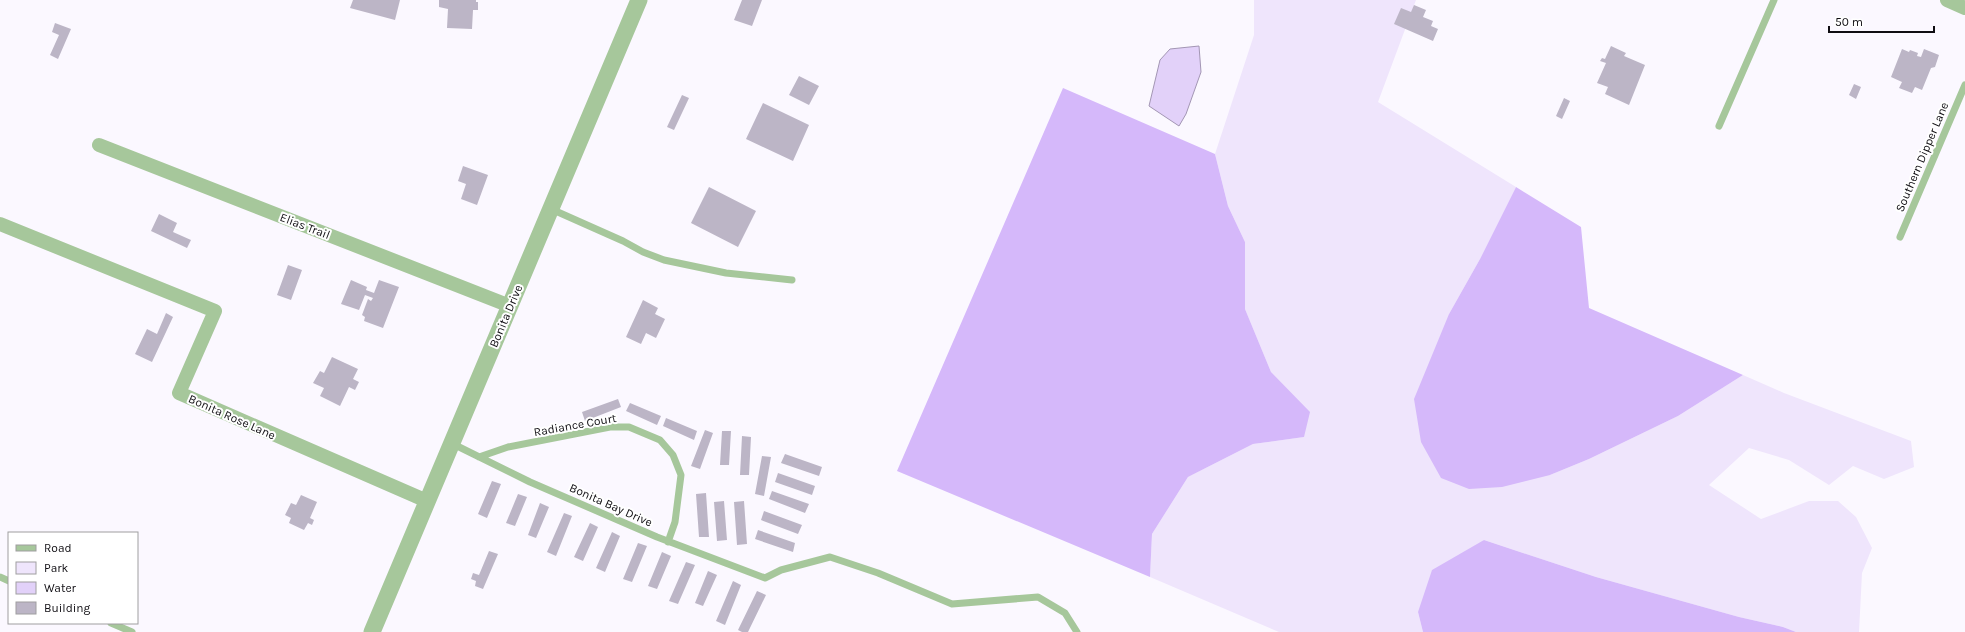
<svg xmlns="http://www.w3.org/2000/svg" width="1965" height="632" font-family="Karla,sans-serif">
  <style>
    .green { fill: #efe5fc }
    .forest { fill: #d5b8fa }
    .water { fill: #e2d1f9; stroke: #a396b4 }
    .building { fill: #bcb5c6 }
    .lines { fill: none; stroke-linecap: round; stroke-linejoin: round }
    .service { stroke: #a6c79b; stroke-width: 7 }
    .minor { stroke: #a6c79b; stroke-width: 14 }
    .tertiary { stroke: #a6c79b; stroke-width: 17 }
    .labels { text-anchor: middle; stroke-width: 4; stroke-linejoin: round; paint-order: stroke }
    .street-label { font-size: 12px; fill: #0f0d12; stroke: #fff }
  </style>
  <rect width="100%" height="100%" fill="#fbf8ff"/>
  <path class="green" d="M1254 0H1416L1378 102 1516 187 1480 259 1449 314 1550 475 1589 459 1678 416 1743 375 1784 393 1911 441 1914 467 1884 479 1853 466 1829 485 1789 460 1749 448 1709 485 1761 519 1809 501H1838L1856 517 1872 548 1862 573 1859 632H1796L1783 627 1739 617 1596 577 1484 540 1418 612 1423 632H1279L1150 577 1152 534 1188 477 1253 444 1304 437 1271 372 1245 309V242L1228 206 1215 154 1254 35Z"/>
  <path class="forest" d="M1063 88 1215 154 1228 206 1245 242V309L1271 372 1310 412 1304 437 1253 444 1188 477 1152 534 1150 577 897 471Z
    M1516 187 1581 227 1589 308 1743 375 1678 416 1589 459 1550 475 1502 487 1469 489 1441 478 1421 442 1414 399 1449 314 1480 259Z
    M1484 540 1596 577 1739 617 1783 627 1796 632H1423L1418 612 1432 570Z"/>
  <path class="water" d="M1199 46 1201 72 1186 114 1179 126 1149 106 1160 60 1170 49Z"/>
  <path class="building" d="M353 0H400L395 20 350 8Z
    M439 0H476V2H478V10H473L472 29 447 28 448 9 439 7Z
    M742 0H762L752 26 734 20Z
    M1414 5 1426 10 1423 17 1433 21 1431 26 1438 29 1433 41 1394 24 1401 8 1411 12Z
    M55 23 71 29 58 59 50 55 59 35 52 32Z
    M1611 46 1626 53 1624 56 1645 65 1629 105 1605 94 1608 87 1597 83 1606 63 1600 61 1602 58 1605 59Z
    M1902 49 1909 52 1910 50 1918 53 1917 56 1921 57 1924 49 1939 55 1935 67 1931 68 1922 90 1915 87 1912 93 1899 88 1902 82 1891 77Z
    M799 76 819 86 809 105 789 95Z
    M1854 84 1861 87 1856 99 1849 95Z
    M682 95 689 98 674 130 667 127Z
    M1564 98 1570 101 1562 119 1556 116Z
    M763 103 809 125 793 161 746 139Z
    M463 166 488 175 477 205 461 199 466 184 458 181Z
    M709 187 756 211 738 247 691 223Z
    M159 214 177 223 173 232 191 240 187 248 151 231Z
    M288 265 302 270 291 300 277 295Z
    M351 280 367 287 366 290 374 293 379 280 399 287 383 328 364 321 365 317 362 315 368 299 371 301 373 298 365 295 359 310 341 304Z
    M643 300 658 308 655 314 665 319 656 338 646 333 641 344 626 337Z
    M166 313 173 317 152 362 135 354 147 329 157 334Z
    M332 357 358 369 353 379 359 382 355 390 349 387 340 406 320 396 324 388 313 383 320 371 324 373Z
    M618 399 621 407 585 421 582 412Z
    M630 403 661 416 657 425 626 411Z
    M666 418 697 431 694 440 663 426Z
    M705 430 713 433 700 469 691 466Z
    M722 431H731L729 465H720Z
    M742 436 751 437 749 475H740Z
    M785 454 822 467 819 476 781 463Z
    M762 456 771 457 764 496 755 494Z
    M778 473 815 486 812 495 775 482Z
    M492 481 501 484 487 518 478 514Z
    M772 491 809 504 805 513 769 499Z
    M706 493 709 537H699L696 494Z
    M518 494 527 497 515 526 506 523Z
    M301 495 317 502 310 518 314 520 312 525 308 523 304 530 289 523 291 518 285 515 291 503 296 505Z
    M724 501 727 540 717 541 714 502Z
    M744 501 747 544 737 545 734 502Z
    M540 503 549 507 536 538 528 535Z
    M764 511 802 525 798 534 761 520Z
    M564 513 572 516 556 556 547 552Z
    M590 523 598 527 583 561 574 557Z
    M758 530 795 543 793 552 755 539Z
    M612 532 620 536 605 572 596 568Z
    M638 543 647 546 632 582 623 579Z
    M489 551 498 554 483 589 475 586 476 581 471 579 473 573 479 575Z
    M662 552 671 556 657 589 648 586Z
    M686 562 695 565 678 604 669 601Z
    M708 571 717 575 703 606 695 603Z
    M733 581 741 585 725 625 716 621Z
    M757 591 766 595 748 632H742L738 630Z"/>
  <g class="lines">
    <path class="service" d="M1719 126 1774 0
      M551 209 623 241 643 252 664 260 726 273 792 280
      M1900 237 1965 85
      M451 443 530 482 657 537 765 578 781 570 830 557 878 573 952 604 1038 597 1065 613 1077 632
      M479 457 508 447 610 427H629L660 440 673 455 681 475 675 522 668 542
      M0 577 9 581
      M111 623 132 632"/>
    <path class="minor" d="M1947 0 1965 8
      M99 145 510 306
      M0 224 215 311 179 393 427 501"/>
    <path class="tertiary" d="M372 632 639 0"/>
  </g>
  <g class="labels">
    <g class="street-label">
      <text transform="translate(1922 157) rotate(-67)" y="4">Southern Dipper Lane</text>
      <text transform="translate(305 226) rotate(21)" y="4">Elias Trail</text>
      <text transform="translate(506 316) rotate(-67)" y="4">Bonita Drive</text>
      <text transform="translate(232 417) rotate(24)" y="4">Bonita Rose Lane</text>
      <text transform="translate(575 425) rotate(-10)" y="4">Radiance Court</text>
      <text transform="translate(611 505) rotate(24)" y="4">Bonita Bay Drive</text>
    </g>
  </g>
  <rect x="8" y="532" width="130" height="92" fill="#ffffff" stroke="#9f9ea0"/>
  <rect x="16" y="545" width="20" height="6" fill="#a6c79b" stroke="#9f9ea0"/>
  <text x="44" y="552" font-size="12" fill="#0f0d12">Road</text>
  <rect x="16" y="562" width="20" height="12" fill="#efe5fc" stroke="#9f9ea0"/>
  <text x="44" y="572" font-size="12" fill="#0f0d12">Park</text>
  <rect x="16" y="582" width="20" height="12" fill="#e2d1f9" stroke="#9f9ea0"/>
  <text x="44" y="592" font-size="12" fill="#0f0d12">Water</text>
  <rect x="16" y="602" width="20" height="12" fill="#bcb5c6" stroke="#9f9ea0"/>
  <text x="44" y="612" font-size="12" fill="#0f0d12">Building</text>
  <path d="M1829 26v6h105v-6" fill="none" stroke="#0f0d12" stroke-width="2"/>
  <text x="1835" y="26" font-size="12" fill="#0f0d12" stroke="#ffffff" stroke-width="3" paint-order="stroke">50 m</text>
</svg>
